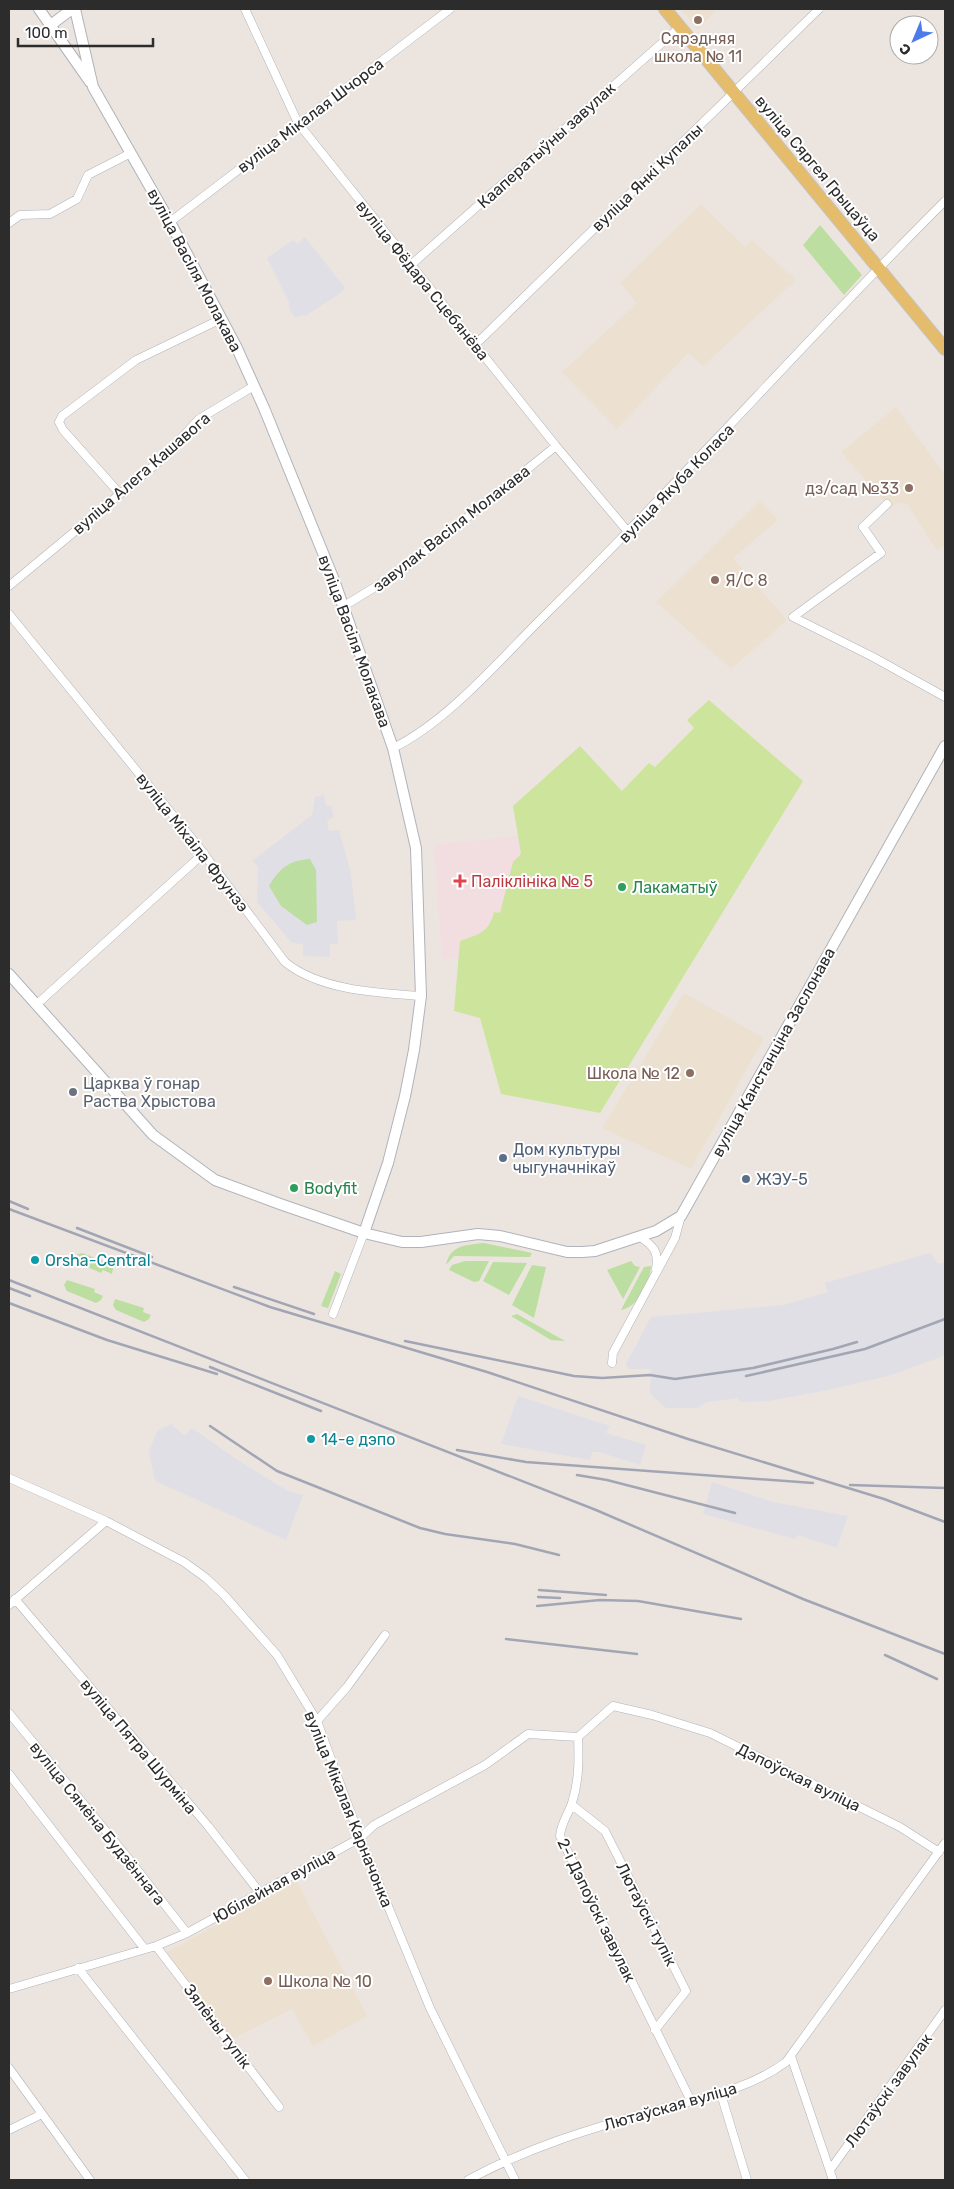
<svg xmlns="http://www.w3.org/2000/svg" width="954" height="2189" font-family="Rubik,sans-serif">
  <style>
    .industrial { fill: #e0dfe5; fill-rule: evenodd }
    .education { fill: #ece0d0 }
    .medical { fill: #f2dde0 }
    .green { fill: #bcdea0 }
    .pitch { fill: #cde49d }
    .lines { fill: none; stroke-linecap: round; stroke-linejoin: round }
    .minor-casing { stroke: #afb3bb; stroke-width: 9 }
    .tertiary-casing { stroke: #afb3bb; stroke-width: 12 }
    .primary-casing { stroke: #c4c4c4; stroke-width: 14 }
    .minor { stroke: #fff; stroke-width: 8 }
    .tertiary { stroke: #fff; stroke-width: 10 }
    .primary { stroke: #e5bc6b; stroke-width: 12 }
    .rail { stroke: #a2a6b4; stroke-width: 2.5 }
    .education-dot { fill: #8d6e63; stroke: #fff; stroke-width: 2 }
    .health-dot { fill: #e0444e; stroke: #fff; stroke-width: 2 }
    .leisure-dot { fill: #2e9e5b; stroke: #fff; stroke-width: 2 }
    .worship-dot { fill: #6b7280; stroke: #fff; stroke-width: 2 }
    .service-dot { fill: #5c6f8a; stroke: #fff; stroke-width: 2 }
    .culture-dot { fill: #0f9aa8; stroke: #fff; stroke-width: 2 }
    .labels { text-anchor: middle; stroke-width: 4; stroke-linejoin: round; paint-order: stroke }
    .education-label { font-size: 16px; fill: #785e54; stroke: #fff; text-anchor: end }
    .street-label { font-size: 16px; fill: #2c2c2c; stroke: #fff }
    .health-label { font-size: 16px; fill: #be3a42; stroke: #fff; text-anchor: start }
    .leisure-label { font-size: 16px; fill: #27864d; stroke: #fff; text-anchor: start }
    .worship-label { font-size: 16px; fill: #5b616d; stroke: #fff; text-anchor: start }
    .service-label { font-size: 16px; fill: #4e5e75; stroke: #fff; text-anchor: start }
    .culture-label { font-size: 16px; fill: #0d838f; stroke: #fff; text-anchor: start }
  </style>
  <rect width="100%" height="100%" fill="#ece5df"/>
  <path class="industrial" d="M305 237 345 288 339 294 307 315 294 317 289 308V302L267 258 293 240 297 244Z
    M324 795 326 806H331L334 817 327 820 329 831 339 830 351 874 356 920 337 921 338 944H330V957L303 956V944L292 943 257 902 258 866 252 861 312 815 315 797ZM269 886 316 906 317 922Z
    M930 1253 938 1264 945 1262V1355L941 1357 888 1376 823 1391 768 1401 740 1402 738 1398 707 1402 698 1408H666L650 1394 651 1369H629L626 1364 651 1317 784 1305 828 1292 825 1283Z
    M518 1396 610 1426 606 1433 646 1445 640 1465 599 1452H592L590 1460 501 1444Z
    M171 1424 185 1436 192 1428 236 1459 288 1491 303 1495 286 1540 155 1481 149 1452 157 1431Z
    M712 1482 773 1502 848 1516 837 1548 798 1535 795 1539 703 1514Z"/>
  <path class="education" d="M680 9H717L698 30Z
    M701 204 745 247 752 240 796 280 703 366 688 353 617 429 562 372 637 303 620 283Z
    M896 407 945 475V545L937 550 907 504 897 503 891 509 841 452Z
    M760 501 778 520 733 558 787 620 731 669 656 602Z
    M684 993 764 1038 691 1169 602 1128Z
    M296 1880 367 2016 313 2046 292 2009 232 2039 166 1953Z"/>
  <path class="medical" d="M518 836 521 854 513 862 500 913 494 912 492 922 485 931 461 941 459 959 442 958 434 845Z"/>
  <path class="green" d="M820 225 862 275 844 295 803 245Z
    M310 859 316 870 317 922 307 925 281 906 269 886C279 869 289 860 310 859Z
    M484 1243 532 1253 530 1257 454 1256 446 1265C450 1245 466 1245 484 1243Z
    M82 1253 111 1264 113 1269 112 1274 103 1270 101 1273 74 1261 76 1255Z
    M465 1261H489L479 1281 474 1282 449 1270 452 1265Z
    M631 1261 635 1266 640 1267 623 1299 607 1270Z
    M493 1262 527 1263 509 1295 483 1281Z
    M532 1265 546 1267 534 1318 512 1305Z
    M651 1266C650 1281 639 1307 621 1310L644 1267Z
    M335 1271 341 1274 328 1308 321 1306Z
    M67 1280 95 1289 94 1292 103 1296 101 1300 96 1303 67 1291 64 1285Z
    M115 1299 144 1308 143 1312 151 1315 149 1319 144 1322 116 1310 113 1305Z
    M517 1314 565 1341 551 1340 511 1316Z"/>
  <path class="pitch" d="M709 700 803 781 600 1113 501 1094 480 1018 454 1011 460 941C479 934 489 933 494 912L500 913 513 862 521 854 513 806 580 746 622 791 649 763 655 767 694 728 687 720Z"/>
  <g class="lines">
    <defs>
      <path id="minor" d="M245 9 298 123 556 446 629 533
        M170 222 450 9
        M9 223 20 215 50 214 77 199 88 175 131 153
        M412 264 680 27
        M475 345 819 9
        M120 494 63 430 59 422 62 416 136 360 221 319
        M887 504 863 527 881 553 793 617 873 657 945 697
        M9 586 161 460 199 419 254 386
        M344 606 398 573 556 446
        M9 614 198 846 285 962C319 990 377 993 421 996
        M393 748C449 721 503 656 548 612 684 479 810 335 945 201
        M36 1005 204 853
        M640 1237C654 1246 659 1252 656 1269
        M333 1314 364 1233
        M612 1363 613 1353 675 1238 681 1216
        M9 1478 106 1521 184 1562 206 1578 224 1595 277 1655 317 1721 360 1838 430 2008 515 2180
        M15 1599 208 1826 261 1894
        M9 1605 106 1521
        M9 1713 128 1858 187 1933
        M317 1721 347 1687 385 1635
        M9 1774 144 1948
        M572 1805 605 1831 686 1991 655 2030
        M156 1946 279 2107
        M78 1968 245 2180
        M9 1989 156 1946 187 1933 360 1838 374 1825 485 1765 528 1734 578 1737
        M791 2056 833 2180
        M9 2068 90 2180
        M721 2094 747 2180
        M691 2101 560 1836C561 1823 568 1815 572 1803 579 1781 579 1760 578 1737L613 1706 652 1715 710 1733 900 1827 939 1852
        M9 2130 42 2114
        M830 2170 945 2010
        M468 2180C527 2148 586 2130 650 2112 696 2099 747 2091 786 2062L945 1843"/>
      <path id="tertiary" d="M39 9 90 82
        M75 9 93 87 170 222 236 346 264 408 334 580 393 748 416 848 421 996 414 1050 405 1096 388 1163 364 1233
        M52 24 72 9
        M9 974 153 1135 215 1180 280 1204 364 1233 402 1242H421L478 1234 500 1236 567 1252H582L595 1251 656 1231 681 1216 945 746"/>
      <path id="primary" d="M665 9 945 349"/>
    </defs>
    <use href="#minor" class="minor-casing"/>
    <use href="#tertiary" class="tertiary-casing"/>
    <use href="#primary" class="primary-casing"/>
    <use href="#minor" class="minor"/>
    <use href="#tertiary" class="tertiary"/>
    <use href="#primary" class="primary"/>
    <path class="rail" d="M9 1201 28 1209
      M9 1209 270 1307 487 1372 688 1439 884 1499 945 1522
      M77 1228 152 1257
      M9 1280 596 1510 803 1599 945 1654
      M234 1287 314 1314
      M9 1288 30 1296
      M9 1303 107 1340 217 1374
      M405 1341 574 1376 602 1378 650 1375 675 1379 753 1368 833 1349 857 1342
      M210 1367 321 1411
      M746 1376 865 1349 945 1319
      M210 1426 277 1471 420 1528 445 1534 515 1544 559 1555
      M457 1450 526 1462 813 1483
      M577 1475 607 1480 735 1513
      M850 1485 945 1488
      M539 1590 606 1595
      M538 1597 560 1598
      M537 1606 600 1600 638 1601 741 1619
      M506 1639 637 1654
      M885 1655 937 1679"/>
  </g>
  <g class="education-dot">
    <circle cx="698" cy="20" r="5"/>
    <circle cx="909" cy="488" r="5"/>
    <circle cx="715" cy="580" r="5"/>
    <circle cx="690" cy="1073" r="5"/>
    <circle cx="268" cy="1981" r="5"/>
  </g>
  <path class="health-dot" d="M457.5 873.5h5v5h5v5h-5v5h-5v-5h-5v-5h5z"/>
  <g class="leisure-dot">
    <circle cx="622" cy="887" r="5"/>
    <circle cx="294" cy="1188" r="5"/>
  </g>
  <circle class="worship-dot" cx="73" cy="1092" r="5"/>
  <g class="service-dot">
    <circle cx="503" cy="1158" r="5"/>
    <circle cx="746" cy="1179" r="5"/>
  </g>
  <g class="culture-dot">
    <circle cx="35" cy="1260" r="5"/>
    <circle cx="311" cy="1439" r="5"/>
  </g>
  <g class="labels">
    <g class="education-label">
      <text x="698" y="44" text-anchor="middle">Сярэдняя<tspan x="698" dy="18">школа № 11</tspan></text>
      <text x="899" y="494">дз/сад №33</text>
      <text x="725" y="586" text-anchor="start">Я/С 8</text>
      <text x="680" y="1079">Школа № 12</text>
      <text x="278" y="1987" text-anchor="start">Школа № 10</text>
    </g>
    <g class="street-label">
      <text transform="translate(310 115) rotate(-37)" y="6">вуліца Мікалая Шчорса</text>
      <text transform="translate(546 145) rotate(-42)" y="6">Кааператыўны завулак</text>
      <text transform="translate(818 168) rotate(50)" y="6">вуліца Сяргея Грыцаўца</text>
      <text transform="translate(647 177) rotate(-44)" y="6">вуліца Янкі Купалы</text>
      <text transform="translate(195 270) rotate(62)" y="6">вуліца Васіля Молакава</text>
      <text transform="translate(423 280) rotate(51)" y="6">вуліца Фёдара Сцебянёва</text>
      <text transform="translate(141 473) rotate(-41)" y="6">вуліца Алега Кашавога</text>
      <text transform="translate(676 483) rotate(-46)" y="6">вуліца Якуба Коласа</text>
      <text transform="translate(451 528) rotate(-38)" y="6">завулак Васіля Молакава</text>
      <text transform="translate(355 641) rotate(70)" y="6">вуліца Васіля Молакава</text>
      <text transform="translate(193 842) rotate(52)" y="6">вуліца Міхаіла Фрунзэ</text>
      <text transform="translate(773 1052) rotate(-61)" y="6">вуліца Канстанціна Заслонава</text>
      <text transform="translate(139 1746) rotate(50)" y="6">вуліца Пятра Шурміна</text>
      <text transform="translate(799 1777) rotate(26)" y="6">Дэпоўская вуліца</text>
      <text transform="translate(349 1809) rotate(68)" y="6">вуліца Мікалая Карначонка</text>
      <text transform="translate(98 1823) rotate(51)" y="6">вуліца Сямёна Будзённага</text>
      <text transform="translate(274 1885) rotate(-29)" y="6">Юбілейная вуліца</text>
      <text transform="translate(597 1910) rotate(64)" y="6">2-і Дэпоўскі завулак</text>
      <text transform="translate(647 1914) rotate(63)" y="6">Лютаўскі тупік</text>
      <text transform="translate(218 2026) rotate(53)" y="6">Зялёны тупік</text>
      <text transform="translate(888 2090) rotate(-54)" y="6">Лютаўскі завулак</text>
      <text transform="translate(670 2106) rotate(-16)" y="6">Лютаўская вуліца</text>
    </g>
    <g class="health-label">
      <text x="471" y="887">Паліклініка № 5</text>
    </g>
    <g class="leisure-label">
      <text x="632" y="893">Лакаматыў</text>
      <text x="304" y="1194">Bodyfit</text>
    </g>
    <g class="worship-label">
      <text x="83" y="1089">Царква ў гонар<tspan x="83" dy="18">Раства Хрыстова</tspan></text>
    </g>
    <g class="service-label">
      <text x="513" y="1155">Дом культуры<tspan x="513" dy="18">чыгуначнікаў</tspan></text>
      <text x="756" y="1185">ЖЭУ-5</text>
    </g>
    <g class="culture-label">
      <text x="45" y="1266">Orsha-Central</text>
      <text x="321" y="1445">14-е дэпо</text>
    </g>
  </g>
  <rect width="954" height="2189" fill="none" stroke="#2c2c2c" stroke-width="20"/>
  <g transform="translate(914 40) rotate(224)"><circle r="24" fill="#ffffff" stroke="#ababab"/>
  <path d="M0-4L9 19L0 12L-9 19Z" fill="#4d7beb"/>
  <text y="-8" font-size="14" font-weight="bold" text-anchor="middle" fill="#2c2c2c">С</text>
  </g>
  <path d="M18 38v8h135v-8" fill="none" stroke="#2c2c2c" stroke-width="2.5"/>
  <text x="25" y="38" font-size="15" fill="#2c2c2c" stroke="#ffffff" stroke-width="4" paint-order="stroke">100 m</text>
</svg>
